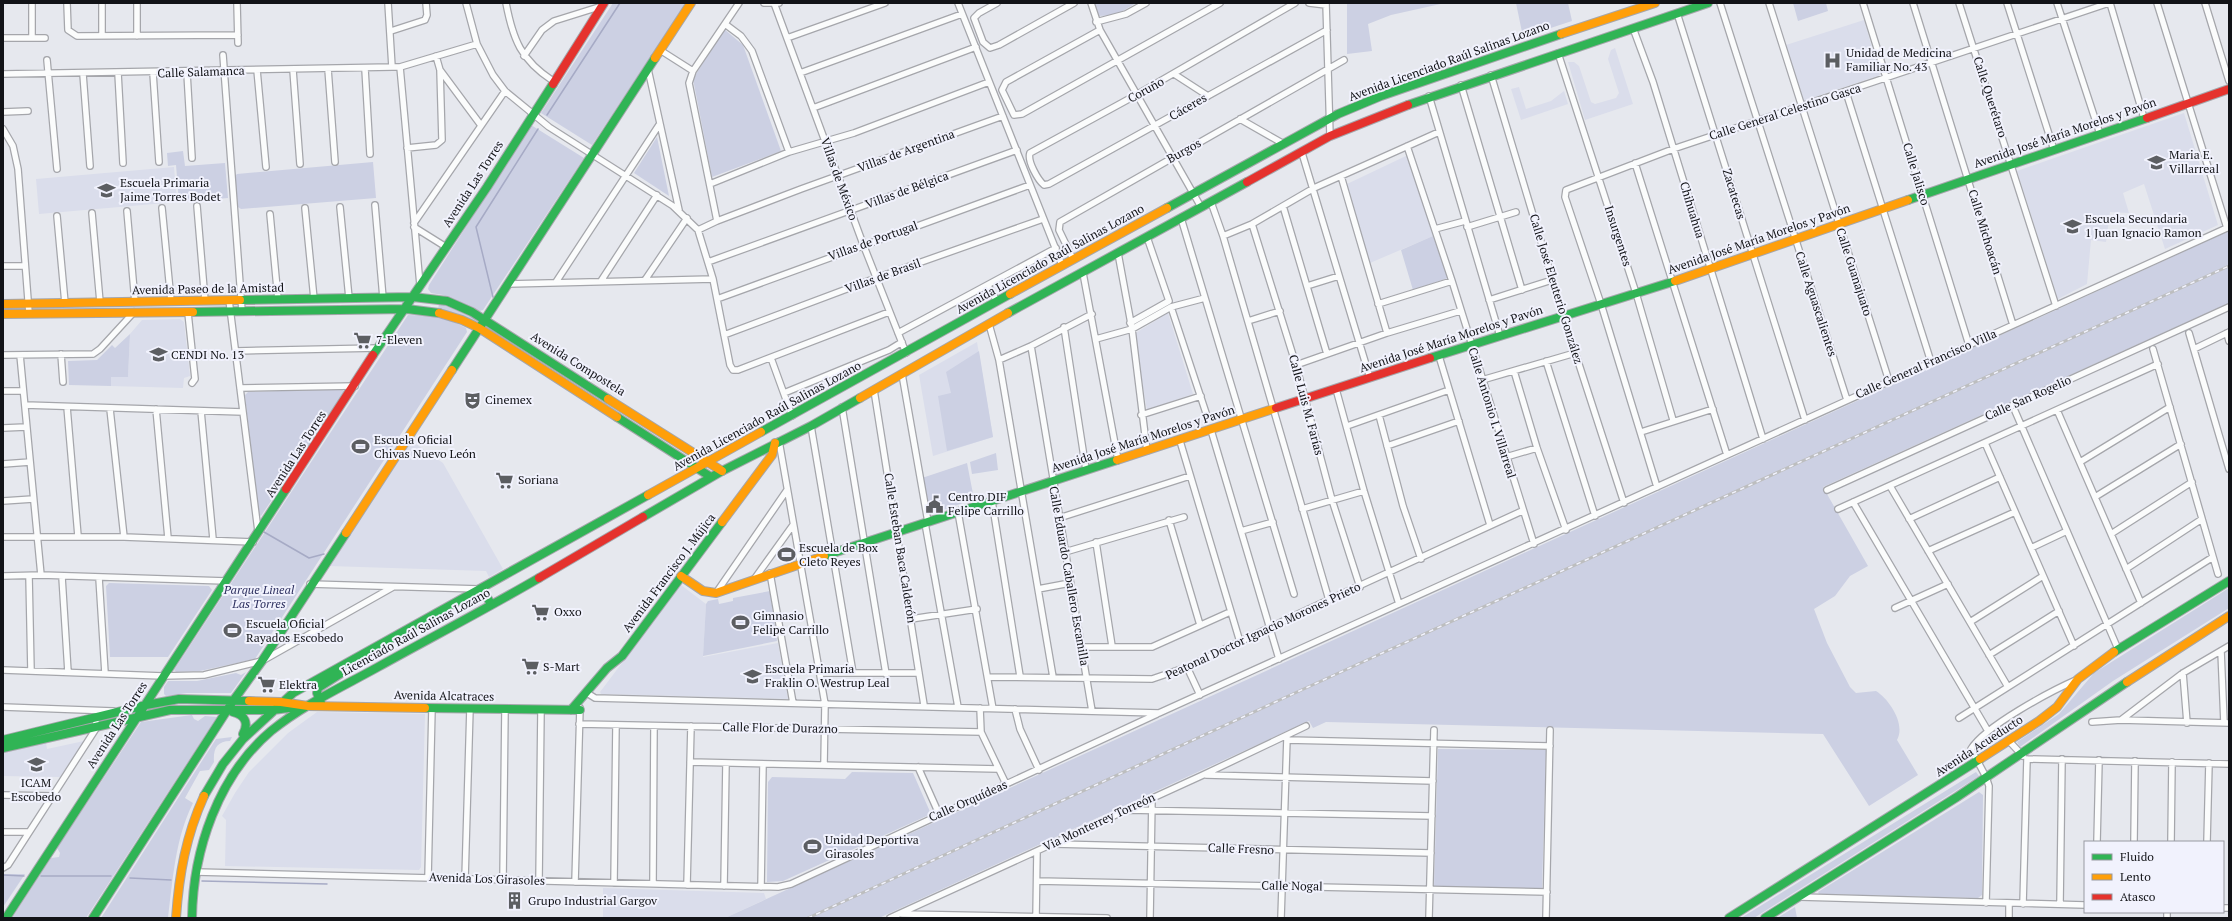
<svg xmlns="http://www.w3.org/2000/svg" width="2232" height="921" font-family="'PT Serif',serif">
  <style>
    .built { fill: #daddeb }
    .green { fill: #ccd0e3 }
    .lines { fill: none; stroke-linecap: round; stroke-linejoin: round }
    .stream { stroke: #a6aac5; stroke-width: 1.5 }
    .street-casing { stroke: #a5a6ab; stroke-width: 8 }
    .fast-casing { stroke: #a5a6ab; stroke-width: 10 }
    .slow-casing { stroke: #a5a6ab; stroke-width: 10 }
    .jam-casing { stroke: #a5a6ab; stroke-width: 10 }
    .street { stroke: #fbfcfc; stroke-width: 5.5 }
    .fast { stroke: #30b455; stroke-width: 8 }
    .slow { stroke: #ff9f0a; stroke-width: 8 }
    .jam { stroke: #e5322d; stroke-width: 8 }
    .rail-casing { stroke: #bdbebf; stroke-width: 3 }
    .rail { stroke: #f1f2fd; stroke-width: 1.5; stroke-dasharray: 4.5; stroke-linecap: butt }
    .labels { text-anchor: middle; stroke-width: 4; stroke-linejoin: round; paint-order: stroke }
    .poi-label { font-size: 12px; fill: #121317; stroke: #f1f2fd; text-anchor: start }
    .street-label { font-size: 12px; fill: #121317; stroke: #f1f2fd }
    .park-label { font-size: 12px; font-style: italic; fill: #2f3261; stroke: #f1f2fd }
  </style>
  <rect width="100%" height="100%" fill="#e6e8ee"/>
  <path class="built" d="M1864 20 1880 75 1803 101 1786 45Z
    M1615 48 1633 104 1585 120 1568 62H1574L1579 66 1591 102 1595 104 1616 98 1619 93 1608 59 1611 50Z
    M1519 87 1526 109 1551 101 1564 91 1568 104 1521 120 1511 89Z
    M2184 113 2218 225 2165 249 2144 184 2123 193 2129 213 2110 212 2106 242 2091 240 2087 284 2058 299 2017 171Z
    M1408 155 1433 236 1370 263 1347 184Z
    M174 167 177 202 39 214 36 179Z
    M1168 313 1193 394 1147 410 1134 334Z
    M180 319 184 322 190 376 184 378 183 388 111 386V377H128L130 334 142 320Z
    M977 342 993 437 933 456 919 375Z
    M410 440 443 463 503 569 489 577 486 571 329 566Z
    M681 585 706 604 703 657 778 643 788 699 601 694 600 692Z
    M317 712 425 714 421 867 419 870 225 866 226 820 222 816 235 793 249 772 288 733Z
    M84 741 60 777 3 776V753L46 743 47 749Z
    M603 888 764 893 766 899 725 918H603Z"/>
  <path class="green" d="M613 3H686L592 145 541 113Z
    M1093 3H1136L1116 15 1098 16Z
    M1347 3H1445L1391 15 1368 24 1372 51 1347 54Z
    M1516 3H1568L1572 21 1523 37Z
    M1793 3H1826L1828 11 1798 21Z
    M724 29 743 45 781 151 712 177 693 79Z
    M531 125 584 158 483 310 480 311 443 295 431 293 428 289 429 285Z
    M657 137 669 196 634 173Z
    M183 151 185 166 225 163 228 198 179 202 176 165 168 166 167 153Z
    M373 162 376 198 241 209 238 207 235 176 237 174Z
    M2229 231V303L1823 487 1868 566 1850 576 1835 596 1814 609 1827 643 1850 687 1856 693 1876 691C1889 699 1906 724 1897 740L1918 775 1869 806 1823 734 1326 722 1313 728 1309 721 879 918H725Z
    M1433 236 1448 278 1413 290 1401 250Z
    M439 303 477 319 475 322 456 313 438 310Z
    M408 315C428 315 448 318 466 328L467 332 255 659 200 671 176 672 174 670Z
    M130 334 128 377H111V386L69 385 68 361 97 360 112 345 115 348Z
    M979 351 993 437 947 451 938 396 951 393 946 372Z
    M342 389 344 392 261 516 258 514 245 395 248 392Z
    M996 453 998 470 972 474 970 462Z
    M967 463 974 499 929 515 922 478Z
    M109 583 209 586 212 590 168 657H110L106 586Z
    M2229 588V608L2113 681 2020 747 2017 742 2059 714 2094 673Z
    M770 591 777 641 703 656 706 604 708 601 718 599 719 604 733 601V598Z
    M246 672 231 693H187L166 696 164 694V687L168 681H197L236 673 241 675Z
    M192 715 194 719 198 721 205 716 217 717 86 918H12L51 858 59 857 60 853 57 848 141 722Z
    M232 737 230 741C217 741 213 749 214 762L209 770 200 771 185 798 193 803C175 839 173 879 168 918H101L216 739Z
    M1438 749 1546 750 1542 889 1434 887Z
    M852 772 913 773 931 814 783 881 767 882 768 782 772 777 845 779Z
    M1976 772 1979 776 1754 918H1741Z
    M1979 792 1983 795 1982 895 1978 898 1819 894 1818 892Z
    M3 874H25L3 907Z
    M1795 907 1797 918H1777Z"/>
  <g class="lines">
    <path class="stream" d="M547 115 620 3
      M493 297 476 227 538 129
      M264 532 309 558 324 554
      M3 875 24 876
      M41 876H111
      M130 878 171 880
      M202 881 327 884"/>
    <defs>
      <path id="street" d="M32 3V38
        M67 3 68 30 77 36 238 35
        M102 3V36
        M137 3V36
        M237 3 238 43
        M388 3 392 67
        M466 3 477 44 493 75 505 91 549 127 673 206 698 230 713 279 730 365 733 370H738L889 312
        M506 3C513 40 521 60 553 81
        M764 3H779
        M774 3 863 244 906 353
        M958 3 1062 265
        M997 3 979 13 974 18 983 42 990 48 999 45 1074 3
        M1091 3 1100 30 1201 207
        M1295 3 1138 94 1030 153C1027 161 1038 180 1044 185L1049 184 1327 30
        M1309 3 1326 5
        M1326 3 1330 136
        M1720 3 1847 400
        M1769 3 1889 381
        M1863 3 1969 345
        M1913 3 2013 325
        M1959 3 2056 306
        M2007 3 2054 150
        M2057 3 2100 134
        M2110 3 2144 118
        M2157 3 2227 228
        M2205 3 2229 81
        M1677 13 1805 420
        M1096 22 1126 14 1146 3
        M725 24 741 36 752 51 789 152
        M1633 28 1653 82 1763 439
        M1100 30 1006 82 1002 90 1014 115 1022 114 1220 3
        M391 31 425 20 427 15 426 3
        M3 38H45
        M787 38 885 3
        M660 50 693 71
        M1558 53 1636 293 1673 420
        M223 55 242 311
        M436 56 440 70 480 124
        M524 56 542 30 554 21 602 6
        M47 60 57 169
        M400 67 420 285
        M328 69 335 162
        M365 69 370 154
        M648 69 679 210
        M257 70 266 167
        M293 70 300 164
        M118 73 123 163
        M153 73 159 162
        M187 73 192 158
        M800 73 962 14
        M3 74 392 67H400L477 44
        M83 74 90 166
        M1174 74 1208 96
        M1491 75 1563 315 1624 503
        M1461 85 1522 290
        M1846 92 1931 362
        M1429 96 1500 336
        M813 108 976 47
        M3 112 28 111
        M1240 119 1282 143
        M3 129 13 146 18 169 29 313
        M1407 146 1452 281 1534 544
        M407 148 436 145 442 140 440 70
        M1302 153 1370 378
        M1635 163 1727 455
        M1341 176 1387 333
        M710 184 789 152 854 133 989 82
        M1211 202 1223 236 1329 600
        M375 205 383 298
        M197 206 205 301
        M1283 206 1327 354
        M340 207 349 298
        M162 208 171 301
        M305 208 314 299
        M127 211 135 302
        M92 213 100 302
        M270 214 278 299
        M57 216 65 303
        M1181 218 1294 594
        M717 221 689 83 693 71 739 3
        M414 223 505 91
        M1252 224 1296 365 1332 500 1360 587
        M414 227 446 247
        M1467 227 1516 212
        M1435 229 1465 221
        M698 230 717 221 801 189 1003 116
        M1223 236 1252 224 1314 188 1439 132
        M1118 253 1132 329 1147 451
        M1073 259 1059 230 1060 222 1344 60
        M708 262 1017 150
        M3 266H25
        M1083 273 1118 460
        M645 280 687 218
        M601 281 657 195
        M556 282 659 125
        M508 284 713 279
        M988 286 997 301
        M1307 286 1339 276
        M717 299 1030 185
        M229 300 258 531
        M1489 300 1552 280
        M1378 304 1452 281
        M1171 307 1207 416
        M188 313 195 379 192 383
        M1248 321 1280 311
        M1130 323 1169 301 1147 237
        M989 324 999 360 1053 677
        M1064 327 1086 470
        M898 333 1056 248
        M2189 333 2229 469
        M2227 333 2229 341
        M724 335 876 278 1043 219
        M1096 339 1132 329 1171 307 1205 298
        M1031 346 1092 711
        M2153 349 2218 574
        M2194 349 2229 332
        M236 351 378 348
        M61 354 63 382
        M3 355 93 354 100 349 134 312
        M20 355 41 575
        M1439 356 1490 525
        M771 358 792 416
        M999 360 1031 346 1092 314
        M1546 361 1595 516
        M1296 365 1387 333 1460 311
        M1514 371 1537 448 1566 530
        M902 374 928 522
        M1482 380 1575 353
        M240 388 355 386
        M1336 389 1364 491 1399 604
        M874 390 924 705
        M3 391H22
        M784 393 889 350 902 342
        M25 405 243 412
        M67 407 78 536
        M842 407 886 674
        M110 409 124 537
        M156 409 168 538
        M2057 410 2141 603
        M201 411 213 539
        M2015 411 2118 649
        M1141 415 1201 396
        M1379 415 1403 506 1421 559
        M811 426 853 673
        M1347 426 1449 390
        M3 428 26 427
        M1211 430 1279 659
        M1641 432 1713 409
        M779 441 825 704 824 765
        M1180 441 1240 642
        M1985 443 2074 646
        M1387 446 1459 421
        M1506 457 1537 448
        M2080 462 2170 407
        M3 464 30 462
        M1890 486 2008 687
        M1657 487 1601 304 1565 197 1566 190 1673 149 2109 3
        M1827 490 2229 307
        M2095 497 2181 444
        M3 501 33 499
        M992 501 1020 676
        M1853 502 1988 731
        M1302 509 1364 491
        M1838 509 2158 364
        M958 512 993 709
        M1059 518 1190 476
        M1909 519 2000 477
        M1169 520 1200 625
        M925 523 958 707
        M1241 531 1273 522
        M2111 534 2192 482
        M3 537H124L253 542
        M1096 542 1112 646
        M2031 548 2067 531
        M1928 551 2015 512
        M1065 552 1184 517
        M2126 569 2202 519
        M770 573 793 703
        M3 576 41 575 226 581
        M29 576 31 671
        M62 577 68 672
        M99 578 105 673
        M755 578 793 525
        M310 584 479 589
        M1038 589 1070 583
        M716 593 787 490
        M1895 608 1948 584
        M911 619 977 609
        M1970 622 2043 576
        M1082 647H1152L1230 612
        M2221 651 2224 723
        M1989 655 2059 611
        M1187 667 1200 695
        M3 670 163 676 204 675 262 661 393 587
        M820 673H919
        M2183 673 2187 723
        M988 677 1152 679 1187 667 1300 613 1522 511
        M587 693 595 698 1159 713 2229 227
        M3 707 113 711
        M980 708 981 732 1006 784
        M1015 709 1020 729 1039 770
        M1959 718 2213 557
        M2121 720 2183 673 2229 646
        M2092 722 2121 720 2229 723
        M579 724 981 732
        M1287 740 1550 746
        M2009 741 2023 756
        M2027 759 2229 764
        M690 762 998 769
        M918 767 939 814
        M1206 775 1433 781
        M3 795 53 796
        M1127 810 1432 816
        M3 832H29
        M2097 842 2099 760
        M2134 842 2135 761
        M2171 842 2172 762
        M2207 842 2209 763
        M1054 844 1431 853
        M3 868 8 865 97 727 95 718
        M196 872 778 887 791 884 1157 714
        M428 878 432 708
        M465 879 470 708
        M503 880 505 709
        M539 881 541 710
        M1037 881 1547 892
        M575 882 580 708
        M614 883 616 725
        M653 884 654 726
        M687 885 691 726
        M724 886 726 763
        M761 887 763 764
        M1800 897 2085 905
        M1986 903 1989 786 1986 777 1971 749C1985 726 2051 691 2076 680
        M2023 904 2027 759
        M2060 904 2062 759
        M2223 908H2229
        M902 914 1107 918
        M890 918 1203 775 1306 726
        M1036 918 1037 851
        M1150 918 1152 798
        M1281 918 1287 738
        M1429 918 1434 730
        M1546 918 1550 730
        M2009 918V903
        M2167 918V912"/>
      <path id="fast" d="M1408 105 1708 3
        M1908 200 2147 118
        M1167 208 1338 114 1381 96 1561 34
        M240 300 413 297 447 301 472 312 608 399
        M193 312 407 309 439 313
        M1008 313 1247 182
        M373 355 487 187 553 84
        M1430 358 1675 281
        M452 370 655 58
        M617 417 711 477
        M761 432 1010 294
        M643 517 722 471 811 426 860 398
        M824 556 1117 460
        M482 589 491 604
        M2114 652 2229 581
        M321 703 317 693 318 688 340 674
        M425 708 580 710
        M571 710 607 668 622 656 722 522
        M233 712C245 715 249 723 243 734
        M3 740 146 705 179 699 249 701
        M3 748 170 710H273L296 707
        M204 796 223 764 243 739 293 693 648 495
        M6 918 286 489
        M93 918 233 701 262 661 346 533
        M192 918C193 850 218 776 271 731 303 705 342 687 378 667 432 637 486 609 539 578
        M1729 918 1980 759
        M1765 918 1957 797 2127 682"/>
      <path id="slow" d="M1561 34 1655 3
        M655 58 691 3
        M1675 281 1908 200
        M1010 294 1167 208
        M3 304 240 300
        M439 313 462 320 479 328 617 417
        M3 314 193 312
        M860 398 1008 313
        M608 399 722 471
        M1117 460 1276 408
        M648 495 761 432
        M722 522 772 455 775 443
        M346 533 452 370
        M681 576 703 591 716 593 824 556
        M2127 682 2229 616
        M249 701 281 702 308 706 425 708
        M1980 759 2039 721 2057 707 2078 679 2114 652
        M176 918C179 874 186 836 204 796"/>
      <path id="jam" d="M553 84 604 3
        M2147 118 2229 89
        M1247 182 1330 136 1408 105
        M1276 408 1430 358
        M286 489 373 355
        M539 578 643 517"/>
    </defs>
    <use href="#street" class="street-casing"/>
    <use href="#fast" class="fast-casing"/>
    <use href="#slow" class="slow-casing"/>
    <use href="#jam" class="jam-casing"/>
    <use href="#street" class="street"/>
    <use href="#fast" class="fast"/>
    <use href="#slow" class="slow"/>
    <use href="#jam" class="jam"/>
    <defs>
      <path id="rail" d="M808 918 1284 698 2229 266"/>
    </defs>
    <use href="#rail" class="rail-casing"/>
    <use href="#rail" class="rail"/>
  </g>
  <defs>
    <symbol id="hospital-bare" viewBox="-9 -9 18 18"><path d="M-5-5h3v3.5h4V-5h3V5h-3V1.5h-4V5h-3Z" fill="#5c5e62" stroke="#f1f2fd" stroke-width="2.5" paint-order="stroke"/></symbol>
    <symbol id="school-bare" viewBox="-9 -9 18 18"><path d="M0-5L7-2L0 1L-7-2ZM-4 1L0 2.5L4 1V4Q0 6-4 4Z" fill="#5c5e62" stroke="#f1f2fd" stroke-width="2.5" paint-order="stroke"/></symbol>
    <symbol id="supermarket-bare" viewBox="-9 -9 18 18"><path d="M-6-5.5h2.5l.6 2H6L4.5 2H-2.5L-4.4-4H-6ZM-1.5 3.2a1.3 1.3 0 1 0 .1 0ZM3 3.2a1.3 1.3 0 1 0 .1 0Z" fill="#5c5e62" stroke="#f1f2fd" stroke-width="2.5" paint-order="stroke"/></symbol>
    <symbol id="theatre-bare" viewBox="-9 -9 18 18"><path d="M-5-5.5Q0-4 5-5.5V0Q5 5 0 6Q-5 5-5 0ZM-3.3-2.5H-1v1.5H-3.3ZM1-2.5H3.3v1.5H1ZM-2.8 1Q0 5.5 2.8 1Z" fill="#5c5e62" stroke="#f1f2fd" stroke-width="2.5" paint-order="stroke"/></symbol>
    <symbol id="stadium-bare" viewBox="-9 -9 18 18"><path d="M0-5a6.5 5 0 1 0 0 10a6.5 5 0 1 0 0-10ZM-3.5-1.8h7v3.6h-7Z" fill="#5c5e62" stroke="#f1f2fd" stroke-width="2.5" paint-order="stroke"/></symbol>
    <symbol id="civic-bare" viewBox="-9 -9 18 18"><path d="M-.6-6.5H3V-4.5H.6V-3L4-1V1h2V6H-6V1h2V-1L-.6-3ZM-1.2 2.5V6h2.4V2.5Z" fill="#5c5e62" stroke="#f1f2fd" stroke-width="2.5" paint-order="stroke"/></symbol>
    <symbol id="building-bare" viewBox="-9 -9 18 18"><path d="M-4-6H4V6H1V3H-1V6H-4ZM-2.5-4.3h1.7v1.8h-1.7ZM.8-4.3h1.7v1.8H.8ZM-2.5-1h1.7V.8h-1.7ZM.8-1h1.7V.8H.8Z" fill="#5c5e62" stroke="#f1f2fd" stroke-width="2.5" paint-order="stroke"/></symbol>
  </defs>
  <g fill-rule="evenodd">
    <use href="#hospital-bare" x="1820" y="48" width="25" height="25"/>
    <use href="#school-bare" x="2144" y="150" width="25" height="25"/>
    <use href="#school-bare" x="94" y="178" width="25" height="25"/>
    <use href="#school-bare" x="2060" y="214" width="25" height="25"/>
    <use href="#supermarket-bare" x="350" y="328" width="25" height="25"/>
    <use href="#school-bare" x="146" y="342" width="25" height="25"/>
    <use href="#theatre-bare" x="460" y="388" width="25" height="25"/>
    <use href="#stadium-bare" x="348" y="434" width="25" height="25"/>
    <use href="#supermarket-bare" x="492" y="468" width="25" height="25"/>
    <use href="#civic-bare" x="922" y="492" width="25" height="25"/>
    <use href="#stadium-bare" x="774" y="542" width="25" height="25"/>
    <use href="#supermarket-bare" x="528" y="600" width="25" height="25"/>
    <use href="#stadium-bare" x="728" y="610" width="25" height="25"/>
    <use href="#stadium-bare" x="220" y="618" width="25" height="25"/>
    <use href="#supermarket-bare" x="518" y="654" width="25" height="25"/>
    <use href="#school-bare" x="740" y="664" width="25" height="25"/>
    <use href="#supermarket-bare" x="254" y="672" width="25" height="25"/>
    <use href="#school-bare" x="24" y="752" width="25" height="25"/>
    <use href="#stadium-bare" x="800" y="834" width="25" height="25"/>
    <use href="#building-bare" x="502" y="888" width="25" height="25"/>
  </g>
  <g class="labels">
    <g class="poi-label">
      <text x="1846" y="57">Unidad de Medicina<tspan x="1846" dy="14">Familiar No. 43</tspan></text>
      <text x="2169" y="159">Maria E.<tspan x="2169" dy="14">Villarreal</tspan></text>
      <text x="120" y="187">Escuela Primaria<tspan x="120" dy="14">Jaime Torres Bodet</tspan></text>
      <text x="2085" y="223">Escuela Secundaria<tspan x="2085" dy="14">1 Juan Ignacio Ramon</tspan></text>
      <text x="376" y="344">7-Eleven</text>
      <text x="171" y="359">CENDI No. 13</text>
      <text x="485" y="404">Cinemex</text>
      <text x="374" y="444">Escuela Oficial<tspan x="374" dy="14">Chivas Nuevo León</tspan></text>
      <text x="518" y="484">Soriana</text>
      <text x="948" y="501">Centro DIF<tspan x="948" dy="14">Felipe Carrillo</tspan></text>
      <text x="799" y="552">Escuela de Box<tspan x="799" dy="14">Cleto Reyes</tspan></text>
      <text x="554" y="616">Oxxo</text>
      <text x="753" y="620">Gimnasio<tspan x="753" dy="14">Felipe Carrillo</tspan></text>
      <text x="246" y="628">Escuela Oficial<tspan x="246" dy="14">Rayados Escobedo</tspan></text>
      <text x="543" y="671">S-Mart</text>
      <text x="765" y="673">Escuela Primaria<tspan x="765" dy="14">Fraklin O. Westrup Leal</tspan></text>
      <text x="279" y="689">Elektra</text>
      <text x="36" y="787" text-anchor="middle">ICAM<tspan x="36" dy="14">Escobedo</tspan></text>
      <text x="825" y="844">Unidad Deportiva<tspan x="825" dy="14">Girasoles</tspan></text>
      <text x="528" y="905">Grupo Industrial Gargov</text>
    </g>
    <g class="street-label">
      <text transform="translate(1449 61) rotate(-20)" y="4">Avenida Licenciado Raúl Salinas Lozano</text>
      <text transform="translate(201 72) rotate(-2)" y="4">Calle Salamanca</text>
      <text transform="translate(1146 90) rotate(-29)" y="4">Coruño</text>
      <text transform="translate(1990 97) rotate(72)" y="4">Calle Querétaro</text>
      <text transform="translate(1188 107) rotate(-30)" y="4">Cáceres</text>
      <text transform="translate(1785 112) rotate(-18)" y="4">Calle General Celestino Gasca</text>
      <text transform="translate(2065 133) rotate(-19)" y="4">Avenida José María Morelos y Pavón</text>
      <text transform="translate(906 151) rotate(-20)" y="4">Villas de Argentina</text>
      <text transform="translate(1184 151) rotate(-29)" y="4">Burgos</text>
      <text transform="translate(1916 174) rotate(73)" y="4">Calle Jalisco</text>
      <text transform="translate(839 179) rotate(70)" y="4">Villas de México</text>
      <text transform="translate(473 184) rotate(-57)" y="4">Avenida Las Torres</text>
      <text transform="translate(907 190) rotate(-20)" y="4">Villas de Bélgica</text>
      <text transform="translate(1734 194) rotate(73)" y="4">Zacatecas</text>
      <text transform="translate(1692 210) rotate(73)" y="4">Chihuahua</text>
      <text transform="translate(1985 232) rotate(73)" y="4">Calle Michoacán</text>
      <text transform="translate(1618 236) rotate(72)" y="4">Insurgentes</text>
      <text transform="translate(1759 239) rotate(-19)" y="4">Avenida José María Morelos y Pavón</text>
      <text transform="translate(873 241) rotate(-20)" y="4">Villas de Portugal</text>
      <text transform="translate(1050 259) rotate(-29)" y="4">Avenida Licenciado Raúl Salinas Lozano</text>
      <text transform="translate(1854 272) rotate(72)" y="4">Calle Guanajuato</text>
      <text transform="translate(883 276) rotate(-20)" y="4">Villas de Brasil</text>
      <text transform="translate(208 289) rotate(-1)" y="4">Avenida Paseo de la Amistad</text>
      <text transform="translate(1556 289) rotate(73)" y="4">Calle José Eleuterio González</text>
      <text transform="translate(1816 304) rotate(72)" y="4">Calle Aguascalientes</text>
      <text transform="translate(1451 339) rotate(-18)" y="4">Avenida José María Morelos y Pavón</text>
      <text transform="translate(578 364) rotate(32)" y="4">Avenida Compostela</text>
      <text transform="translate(1926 364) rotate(-24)" y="4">Calle General Francisco Villa</text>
      <text transform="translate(2028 398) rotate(-24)" y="4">Calle San Rogelio</text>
      <text transform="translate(1306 405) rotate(75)" y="4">Calle Luis M. Farías</text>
      <text transform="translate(1492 413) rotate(73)" y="4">Calle Antonio I. Villarreal</text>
      <text transform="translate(767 416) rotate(-29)" y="4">Avenida Licenciado Raúl Salinas Lozano</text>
      <text transform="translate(1143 439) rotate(-18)" y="4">Avenida José María Morelos y Pavón</text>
      <text transform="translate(296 454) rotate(-57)" y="4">Avenida Las Torres</text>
      <text transform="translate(900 548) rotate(81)" y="4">Calle Esteban Baca Calderón</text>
      <text transform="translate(669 573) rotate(-53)" y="4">Avenida Francisco J. Mújica</text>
      <text transform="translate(1069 576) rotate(80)" y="4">Calle Eduardo Caballero Escamilla</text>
      <text transform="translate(1263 631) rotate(-25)" y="4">Peatonal Doctor Ignacio Morones Prieto</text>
      <text transform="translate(416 632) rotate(-29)" y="4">Licenciado Raúl Salinas Lozano</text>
      <text transform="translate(444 696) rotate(1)" y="4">Avenida Alcatraces</text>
      <text transform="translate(117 725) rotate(-57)" y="4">Avenida Las Torres</text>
      <text transform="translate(780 728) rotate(1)" y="4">Calle Flor de Durazno</text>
      <text transform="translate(1979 746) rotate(-33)" y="4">Avenida Acueducto</text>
      <text transform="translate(968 801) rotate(-24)" y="4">Calle Orquídeas</text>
      <text transform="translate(1099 822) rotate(-25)" y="4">Via Monterrey Torreón</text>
      <text transform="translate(1241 849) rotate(2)" y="4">Calle Fresno</text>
      <text transform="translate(487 879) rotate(2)" y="4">Avenida Los Girasoles</text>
      <text transform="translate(1292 886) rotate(1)" y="4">Calle Nogal</text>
    </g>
    <g class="park-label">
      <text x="259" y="594">Parque Lineal<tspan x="259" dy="14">Las Torres</tspan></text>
    </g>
  </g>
  <rect width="2232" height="921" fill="none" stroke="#121317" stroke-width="8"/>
  <rect x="2084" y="841" width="140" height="72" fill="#f1f2fd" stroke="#9899a1"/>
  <rect x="2092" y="854" width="20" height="6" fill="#30b455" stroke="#9899a1"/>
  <text x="2120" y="861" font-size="12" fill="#121317">Fluido</text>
  <rect x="2092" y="874" width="20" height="6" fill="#ff9f0a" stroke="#9899a1"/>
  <text x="2120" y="881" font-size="12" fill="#121317">Lento</text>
  <rect x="2092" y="894" width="20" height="6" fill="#e5322d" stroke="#9899a1"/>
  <text x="2120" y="901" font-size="12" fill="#121317">Atasco</text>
</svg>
